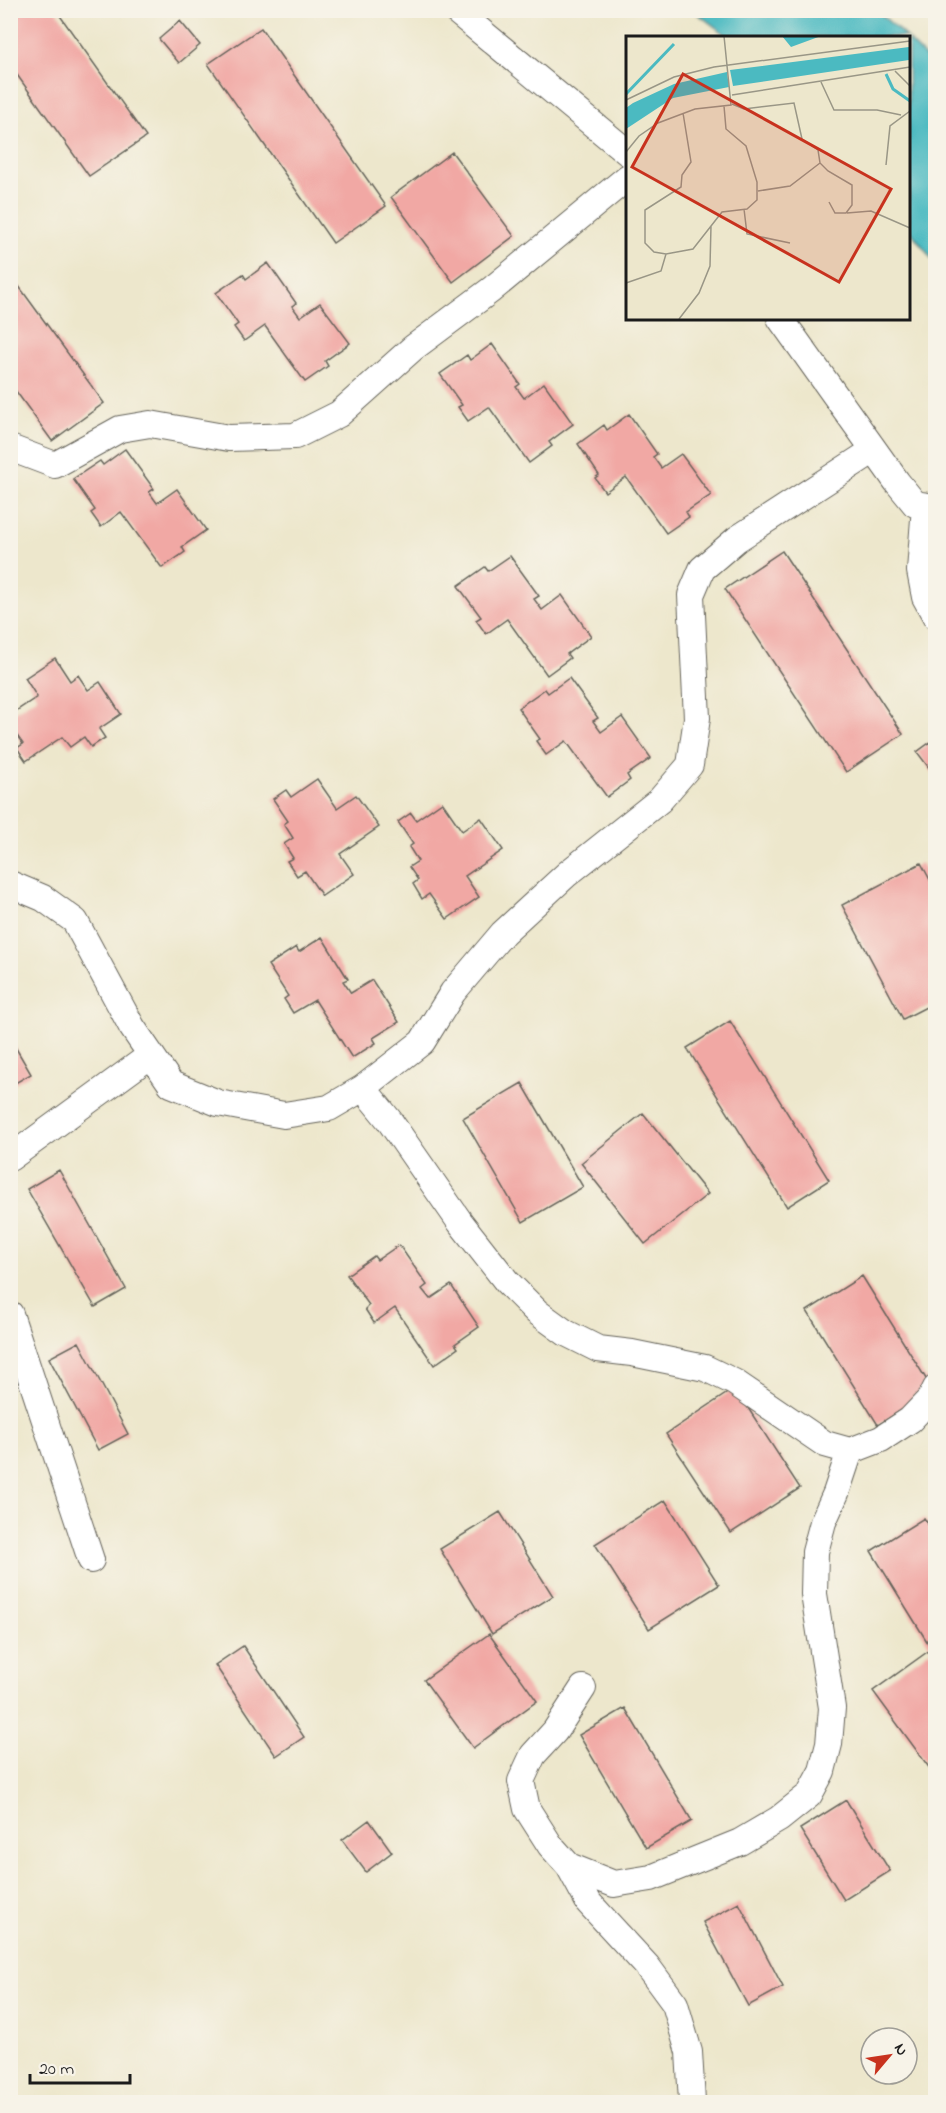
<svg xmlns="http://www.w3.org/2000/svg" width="946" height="2113" font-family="'Indie Flower',sans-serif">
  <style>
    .water { fill: #4bbac1; stroke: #346b6e; stroke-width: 1.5 }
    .building { fill: #f1a8a4 }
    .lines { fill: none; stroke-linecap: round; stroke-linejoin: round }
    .minor-casing { stroke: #65635a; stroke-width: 28 }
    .minor { stroke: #fff; stroke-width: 26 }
    .inset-river { fill: none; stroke: #4bbac1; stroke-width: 3 }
    .inset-road { fill: none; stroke: #999686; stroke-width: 1.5 }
    .view { fill: #c8321e; fill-opacity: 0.15; stroke: #c8321e; stroke-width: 3 }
    .inset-edge { fill: none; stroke: #1c1c1c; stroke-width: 3 }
  </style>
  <rect width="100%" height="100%" fill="#f7f3e8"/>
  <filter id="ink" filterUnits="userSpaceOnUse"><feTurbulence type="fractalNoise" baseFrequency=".0167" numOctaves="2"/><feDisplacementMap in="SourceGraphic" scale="12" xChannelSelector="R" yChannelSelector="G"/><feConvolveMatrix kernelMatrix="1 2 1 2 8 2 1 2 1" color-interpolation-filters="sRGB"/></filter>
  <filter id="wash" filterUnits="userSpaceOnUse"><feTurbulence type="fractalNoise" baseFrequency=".008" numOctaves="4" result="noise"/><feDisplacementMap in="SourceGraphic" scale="24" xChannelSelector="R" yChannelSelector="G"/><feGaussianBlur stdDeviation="1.35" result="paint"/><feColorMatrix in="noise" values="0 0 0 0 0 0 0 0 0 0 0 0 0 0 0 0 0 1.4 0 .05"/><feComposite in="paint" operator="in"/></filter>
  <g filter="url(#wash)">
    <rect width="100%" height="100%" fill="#ede7cc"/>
    <path class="water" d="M694 11H877L906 37H729Z
      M908 40 935 66V263L909 229Z"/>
    <g id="blocks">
      <path class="building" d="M10 10H56L146 137 89 176 10 65Z
        M180 21 200 45 179 63 159 39Z
        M261 28 386 206 333 243 208 64Z
        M452 152 514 236 453 282 391 197Z
        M268 263 296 303 292 306 300 317 320 303 350 343 325 361 328 366 305 382 265 326 244 341 234 327 238 324 216 293 243 274 246 279Z
        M10 274 104 403 52 441 10 383Z
        M492 344 520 384 516 387 524 398 544 383 573 424 549 442 552 446 529 463 489 407 468 421 458 407 462 405 440 374 467 355 470 360Z
        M629 414 657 454 653 457 661 468 681 454 711 495 686 512 689 517 666 533 626 477 605 492 595 478 599 475 578 444 604 425 607 430Z
        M125 449 154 489 149 492 157 503 177 489 206 530 182 547 185 552 162 568 121 512 101 527 91 513 95 510 73 479 100 461 103 465Z
        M782 551 903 734 846 772 725 589Z
        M510 556 539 596 534 599 542 610 562 595 591 636 567 654 570 658 547 675 507 619 486 634 476 620 481 617 458 586 485 567 488 571Z
        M55 658 70 681 78 675 88 690 100 682 121 714 99 729 105 738 91 747 84 737 70 747 62 737 26 761 17 748 23 744 10 726V715L37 697 25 678Z
        M569 678 598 718 593 721 601 732 622 717 651 758 627 775 630 780 607 797 566 741 546 755 536 741 540 739 518 708 545 689 548 693Z
        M936 738V777L917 752Z
        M317 779 337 808 356 795 379 827 340 854 354 874 322 896 305 871 297 876 287 861 293 858 284 844 293 838 284 824 288 821 273 799 286 790 291 797Z
        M442 802 462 831 481 818 503 850 465 876 479 897 447 919 429 894 422 899 413 884 418 880 409 867 418 861 409 847 413 844 398 822 411 813 416 820Z
        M921 863 936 891V1002L903 1019 842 905Z
        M322 937 348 979 343 981 351 993 372 980 399 1022 373 1038 376 1043 352 1058 315 1000 293 1013 284 999 288 996 268 965 296 947 299 952Z
        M730 1021 829 1180 787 1207 687 1048Z
        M10 1038 31 1074 10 1086Z
        M522 1083 583 1187 523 1222 463 1118Z
        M643 1113 708 1194 645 1244 581 1163Z
        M59 1170 126 1289 95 1307 27 1189Z
        M399 1245 427 1285 422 1289 430 1299 451 1285 479 1327 455 1344 458 1348 434 1365 395 1308 374 1323 365 1309 369 1305 347 1275 374 1256 377 1260Z
        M862 1276 933 1390 878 1425 807 1311Z
        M79 1342 128 1434 98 1450 49 1358Z
        M735 1388 800 1488 731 1533 666 1434Z
        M665 1500 719 1585 649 1629 595 1544Z
        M500 1512 553 1596 492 1634 440 1549Z
        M924 1518 936 1537V1656L871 1551Z
        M489 1634 537 1701 473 1748 424 1680Z
        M243 1646 304 1737 276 1756 215 1665Z
        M930 1650 936 1658V1777L873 1691Z
        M625 1708 692 1821 646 1848 579 1735Z
        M846 1800 890 1871 844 1900 800 1829Z
        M369 1820 392 1852 366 1872 342 1840Z
        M739 1903 783 1987 748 2006 703 1922Z"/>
    </g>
  </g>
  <g filter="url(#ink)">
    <use href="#blocks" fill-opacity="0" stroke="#65635a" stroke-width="1.5"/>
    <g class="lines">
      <defs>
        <path id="minor" d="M455 10 628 153
          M780 318 897 482 915 504 936 507
          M10 448 55 465 120 429 150 424 229 438 295 436 339 414 413 348 491 290 628 177
          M925 506 920 571 925 597 936 617
          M10 884 43 898 75 921 132 1027 171 1084 218 1103 284 1115 329 1108 363 1088 422 1042 453 992 503 933 567 874 660 800 690 765 697 718 691 595 702 569 737 539 874 450
          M363 1088 389 1120 460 1222 507 1282 537 1312 566 1333 598 1349 632 1353 705 1368 734 1382 825 1444 850 1451 881 1439 910 1420 931 1398 936 1388
          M10 1158 151 1055
          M10 1314 91 1560
          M583 1688 555 1731 533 1755 521 1781 527 1809 550 1845 569 1866 614 1884 651 1878 740 1842 779 1819 809 1795 822 1771 829 1744 832 1708 814 1594 815 1552 823 1522 836 1493 850 1451
          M569 1866 589 1903 647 1966 675 2004 689 2052 692 2102"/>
      </defs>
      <use href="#minor" class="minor-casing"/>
      <use href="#minor" class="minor"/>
    </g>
  </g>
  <g transform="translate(626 36)">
    <rect width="284" height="284" fill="#ede7cc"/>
    <path d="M156 0H195L165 11ZM283 11V24L107 50 104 34ZM101 36 103 51 47 62 0 93V72L7 67 48 48Z" fill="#4bbac1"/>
    <path class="inset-river" d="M260 38 267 53 284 65M0 58 48 8"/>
    <path class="inset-road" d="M269 35 284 50M195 46 208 74H251L275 79M106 59 284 31M0 64 48 41 88 31 284 5M106 68 118 73 168 67 176 103 192 114 194 127 202 135 226 149V169L220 177H209L203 166M57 77 65 126 56 139 55 151 19 174V207L28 216 40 218 67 213 96 176 121 173 131 164V146L120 110 100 93 98 70M0 116 13 100 32 87 69 73 105 69 98 0M260 129 264 90 284 75M132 155 164 150 194 127M118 173 121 198 164 207M221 177 245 175 284 192M0 247 35 235 40 218M53 283 73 257 84 230 85 190"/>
    <path class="view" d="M57 38 265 153 213 246 6 131Z"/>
    <rect width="284" height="284" class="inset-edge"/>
  </g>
  <rect width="946" height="2113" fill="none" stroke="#f7f3e8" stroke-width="36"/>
  <g transform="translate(889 2056) rotate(61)"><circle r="28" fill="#f7f3e8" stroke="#9f9d96" stroke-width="1.5"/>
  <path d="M0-4.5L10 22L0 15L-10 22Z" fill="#c8321e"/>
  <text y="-9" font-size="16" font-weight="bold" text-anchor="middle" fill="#1c1c1c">N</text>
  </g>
  <path d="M30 2074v9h100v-9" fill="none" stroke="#1c1c1c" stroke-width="3"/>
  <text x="39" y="2074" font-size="18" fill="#1c1c1c" stroke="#f7f3e8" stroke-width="4.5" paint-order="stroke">20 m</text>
</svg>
